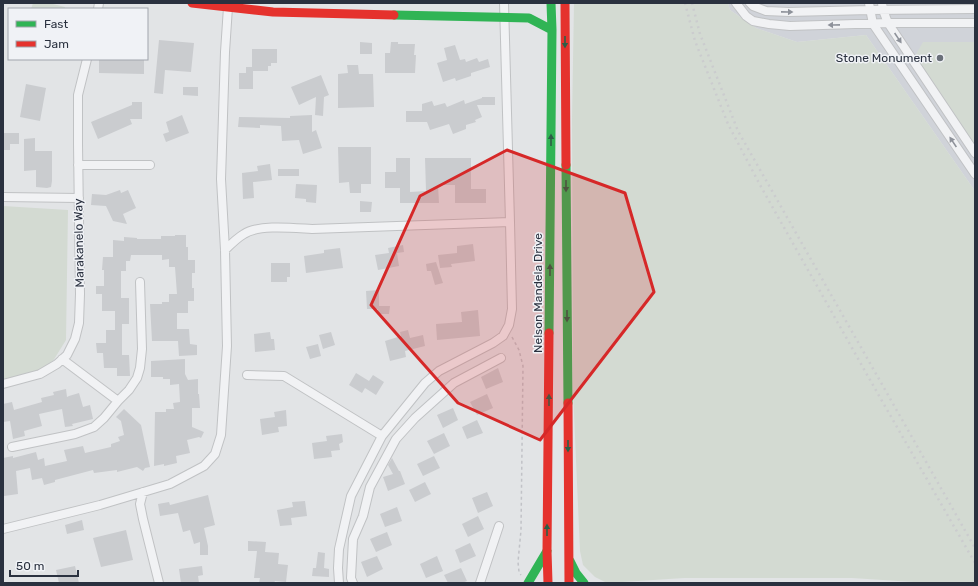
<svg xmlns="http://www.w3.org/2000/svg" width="978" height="586" font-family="Rubik,sans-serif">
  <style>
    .built { fill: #d0d3d9 }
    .green { fill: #d3dad2 }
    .building { fill: #cacccf }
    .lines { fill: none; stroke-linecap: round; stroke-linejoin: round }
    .street-casing { stroke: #c0c2c4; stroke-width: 10 }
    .path { stroke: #c1c2c7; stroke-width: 1.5; stroke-dasharray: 3 3; stroke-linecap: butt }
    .street { stroke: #f1f2f4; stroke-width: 8 }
    .fast { stroke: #30b455; stroke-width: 9 }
    .jam { stroke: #e5322d; stroke-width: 9 }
    .rail { stroke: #cbccce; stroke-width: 2.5; stroke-dasharray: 2 4; stroke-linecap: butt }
    .oneway { fill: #8e929a }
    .oneway2 { fill: #2c5f47 }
    .marked { fill: #d62828; fill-opacity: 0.2; stroke: #d62828; stroke-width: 3; stroke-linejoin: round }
    .poi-dot { fill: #6a7079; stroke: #f0f2f6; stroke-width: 1.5 }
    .labels { text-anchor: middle; stroke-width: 3; stroke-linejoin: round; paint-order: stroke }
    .poi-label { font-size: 12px; fill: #2a313f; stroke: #f0f2f6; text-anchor: end }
    .street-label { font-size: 12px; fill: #2a313f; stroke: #f0f2f6 }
  </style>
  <rect width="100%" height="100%" fill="#e2e4e6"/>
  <path class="built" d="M728 3H975V191L866 35 797 42 756 28 730 10Z"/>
  <path class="green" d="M33 3H49L65 7V9H31Z
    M574 3H728L730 10 756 28 797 42 866 35 975 191V398L974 399 975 401V583H929L852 578H684L607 583 595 577 583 565 580 551 573 391 572 119Z
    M923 42H975V145L915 56Z
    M3 206 68 210 66 340 53 361 40 374 3 382Z"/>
  <path class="building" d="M159 40 194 43 191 72 165 70 163 94 154 93Z
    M360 42 372 43V54H360Z
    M391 42H398V44H415L414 55H416L415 73H385V53H390Z
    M455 45 460 60 465 59 466 62 477 58 479 62 488 59 490 67 471 73V76L456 81 455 78 443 82 437 63 447 60 444 48Z
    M252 49H277V63H271V66H268V71H253V89H239V73H246V67H252Z
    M99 59H144V74L99 73Z
    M347 65H358L359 74H373L374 107 338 108V74L348 73Z
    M321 75 329 95 324 97 323 116 315 115 316 97 299 105 291 87Z
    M26 84 46 88 40 121 20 117Z
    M183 87H198V96L183 95Z
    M482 97H495V105H477L482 117 475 120 476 122 466 125V129L453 134 449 124 430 130 427 122H406V111H422V104L432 101 434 106 445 103 447 107 464 100 465 104 482 98Z
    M132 102H142V119H130L132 124 98 139 91 122 132 105Z
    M182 115 189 133 166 142 163 134 169 132 166 122Z
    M312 115V132L316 130 322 148 303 154 299 140 282 141 281 126 260 125V128L238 127 239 117 290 118V116Z
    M3 133H19V144H10V150H3Z
    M35 138V151H52V181L51 187 47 188 36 187V170L24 171V139Z
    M338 147H371V184H361V193H350L349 182 339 183Z
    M396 158H410V192L426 191 425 158H471V189H486V203H455V185H438L439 203H400V188H385V172H396Z
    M270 164 272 180 253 182 254 198 243 199 242 173 258 171 257 166Z
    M278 169H299V176H278Z
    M296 184 317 185 316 203 306 202V199L295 198Z
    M120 190 121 193 128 190 136 208 123 214 127 224 113 221 106 206 91 205 92 194 106 195Z
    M360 201 372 202 371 212H360Z
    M175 235H186V247H188V260H195V273H192V288H194V301H188V313H177V329H189L190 344 197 345V355L179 356 178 341H152L150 304H162V302H169V294H177L175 267H169V259L162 260V255H131L130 261H126V271H121V298H129V324H122V355H129L130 376H117V368H104L103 353H97L96 343H106V330H115V311H102V294H96V286H104V270H102L103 257H113V240L124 241V237L137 238V239H161V236H175Z
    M473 244 475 261 451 264 452 267 440 268 438 255 457 253V246Z
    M403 245 404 252 397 253 399 266 378 270 375 255 389 253 388 248Z
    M340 248 343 268 306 273 304 256 324 253V250Z
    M436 262 443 283 435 285 431 271H427L426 264Z
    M271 263H290V277H287V282H271Z
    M379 290V306H390L389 314H378V309H367L366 291Z
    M478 310 480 336 437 340 436 324 462 322 461 312Z
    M408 330 410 338 423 335 425 346 405 351 406 357 390 361 385 341 401 336 400 332Z
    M270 332 271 339H274L275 350 255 352 254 334Z
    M331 332 335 345 323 349 319 335Z
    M318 344 321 356 310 359 306 347Z
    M185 359V374L188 380 198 379V394H199L200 408H192V427L204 432 201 438 199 437 187 440 190 453 176 456 177 463 164 466V464L154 466 155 412H166V409H174L173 403 180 402 179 384 170 385V379H163V377H151V361Z
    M498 368 503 382 486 389 481 377Z
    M356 373 369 381 373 375 384 382 376 395 365 388 362 393 349 385Z
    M66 389 67 397 69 396 79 393 83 407 90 405 93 419 72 424 73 426 65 427 62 409 39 414 42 426 24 431 25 436 13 439 10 421 3 422V404L12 402 14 410 42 402 41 398 54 395 53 392Z
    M487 394 493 408 477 415 470 402Z
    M453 408 458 420 443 428 437 415Z
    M124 409 141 425 150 467 145 468 143 471 137 467 117 472V470L94 473 93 470 55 480V482L44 485 42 478 32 480 30 468 16 471 18 494 4 496 3 485V458L13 456V458L36 452 38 460 44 458 45 466 67 461 64 450 83 446 85 453 111 447V444L120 441 118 437 124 435 121 421 116 417Z
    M286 410 287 426 278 427 279 432 262 435 260 419 275 417 274 412Z
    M477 420 483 433 467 439 462 427Z
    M444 433 450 446 434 454 427 441Z
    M342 434 343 442 339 444 340 450 331 451 332 457 314 459 312 443 327 441 326 436Z
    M434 456 440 468 423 476 417 464Z
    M392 458 399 471H400L405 484 388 491 383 477 393 474 388 465Z
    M425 482 431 494 415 502 409 490Z
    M487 492 493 506 478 513 472 498Z
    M208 495 215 525 204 528 208 546V555H200V542L194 544 190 530 183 532 178 513 160 516 158 504 169 502 170 505Z
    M305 501 307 516 291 518 292 525 280 526 277 510 293 507 292 502Z
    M397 507 402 521 385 527 380 514Z
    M478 516 484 529 468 537 462 524Z
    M82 520 84 530 67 534 65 525Z
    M126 530 133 560 101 567 93 538Z
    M387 532 392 545 376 552 370 539Z
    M248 541 266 542 265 552 279 553 278 564 288 565 286 582 275 581 274 583H259L260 578H254L257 551H248Z
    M470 543 476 556 460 563 455 550Z
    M318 552 325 553 324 568 329 569V577L312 576 313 568H316Z
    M377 556 383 569 367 577 361 562Z
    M437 556 443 571 426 578 420 564Z
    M75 566 79 583H59L56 570Z
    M202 566 203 575 198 576 199 583H181L179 569Z
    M461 568 467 581 462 583H448L444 575Z"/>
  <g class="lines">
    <defs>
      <path id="street" d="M736 3 746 16 753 21 769 24 790 26 888 23H975
        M750 3 753 6 766 11 789 12 870 10 975 9
        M869 3 873 24 975 174
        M882 3 883 10 888 23 975 153
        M98 9 99 3
        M78 165H150
        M3 197 79 198
        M225 250C231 244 237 238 244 234 259 224 294 228 312 229L510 222
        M62 359 118 401
        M247 375 284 376 382 436
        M3 384 40 374 57 364 67 355 75 339 79 323 80 294 78 144V95L87 59
        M12 447 75 434 94 427 104 418 118 401 129 390 137 378 140 368 142 349 140 282
        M143 492 140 504 143 519 159 583
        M3 529 100 505 170 484 204 466 215 454 221 435 227 346 225 250 221 179 225 52 228 7
        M339 583 338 568 339 549 351 496 382 436 425 383 439 371 493 343 503 336 509 325 512 309 510 222 504 3
        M353 583 351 578 353 539 363 516 370 487 396 439 415 418 454 383 501 358
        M480 583 499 526"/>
    </defs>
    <use href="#street" class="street-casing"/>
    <path class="path" d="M512 337 519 350 523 366 521 530 518 562 519 572 521 575"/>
    <use href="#street" class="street"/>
    <path class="fast" d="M394 15 529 18 552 30
      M566 165 568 403
      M549 333 552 30 551 3
      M570 561 576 573 584 583
      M528 583 547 551"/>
    <path class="jam" d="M192 3 273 12 394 15
      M565 3 566 165
      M568 403 569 583
      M548 583 547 551 549 333"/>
    <path class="rail" d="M685 3 695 41 728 124 760 185 878 394 975 563
      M692 3 700 34 738 131 975 548"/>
  </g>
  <defs><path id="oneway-solid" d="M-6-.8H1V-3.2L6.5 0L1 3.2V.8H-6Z"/></defs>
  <g class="oneway">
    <use href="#oneway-solid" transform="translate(787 12) rotate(1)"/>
    <use href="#oneway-solid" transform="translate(834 25) rotate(179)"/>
    <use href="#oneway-solid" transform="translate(898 38) rotate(56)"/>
    <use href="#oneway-solid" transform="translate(953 142) rotate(-124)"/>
  </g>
  <g class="oneway2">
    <use href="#oneway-solid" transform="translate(565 42) rotate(90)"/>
    <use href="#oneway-solid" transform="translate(551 140) rotate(-90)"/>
    <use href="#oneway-solid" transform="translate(566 186) rotate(90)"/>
    <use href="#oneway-solid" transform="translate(550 270) rotate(-90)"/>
    <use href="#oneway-solid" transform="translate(567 316) rotate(90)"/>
    <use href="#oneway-solid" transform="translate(549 400) rotate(-90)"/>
    <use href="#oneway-solid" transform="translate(568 446) rotate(90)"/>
    <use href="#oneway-solid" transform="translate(547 530) rotate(-90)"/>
  </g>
  <path class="marked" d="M507 150 625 193 654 292 540 440 458 403 371 305 420 196Z"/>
  <circle class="poi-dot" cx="940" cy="58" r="4"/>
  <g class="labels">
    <g class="poi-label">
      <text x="932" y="62">Stone Monument</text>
    </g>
    <g class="street-label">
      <text transform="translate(79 243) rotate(-91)" y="4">Marakanelo Way</text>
      <text transform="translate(538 293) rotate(-90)" y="4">Nelson Mandela Drive</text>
    </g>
  </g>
  <rect width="978" height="586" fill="none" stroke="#2a313f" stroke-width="8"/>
  <rect x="8" y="8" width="140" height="52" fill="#f0f2f6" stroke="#a1a5ad"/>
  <rect x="16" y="21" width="20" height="6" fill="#30b455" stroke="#a1a5ad"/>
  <text x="44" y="28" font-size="12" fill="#2a313f">Fast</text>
  <rect x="16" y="41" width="20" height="6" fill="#e5322d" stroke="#a1a5ad"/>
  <text x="44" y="48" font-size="12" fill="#2a313f">Jam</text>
  <path d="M10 570v6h68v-6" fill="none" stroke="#2a313f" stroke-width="2"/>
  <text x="16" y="570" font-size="12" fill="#2a313f" stroke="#f0f2f6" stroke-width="3" paint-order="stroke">50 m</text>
</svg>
